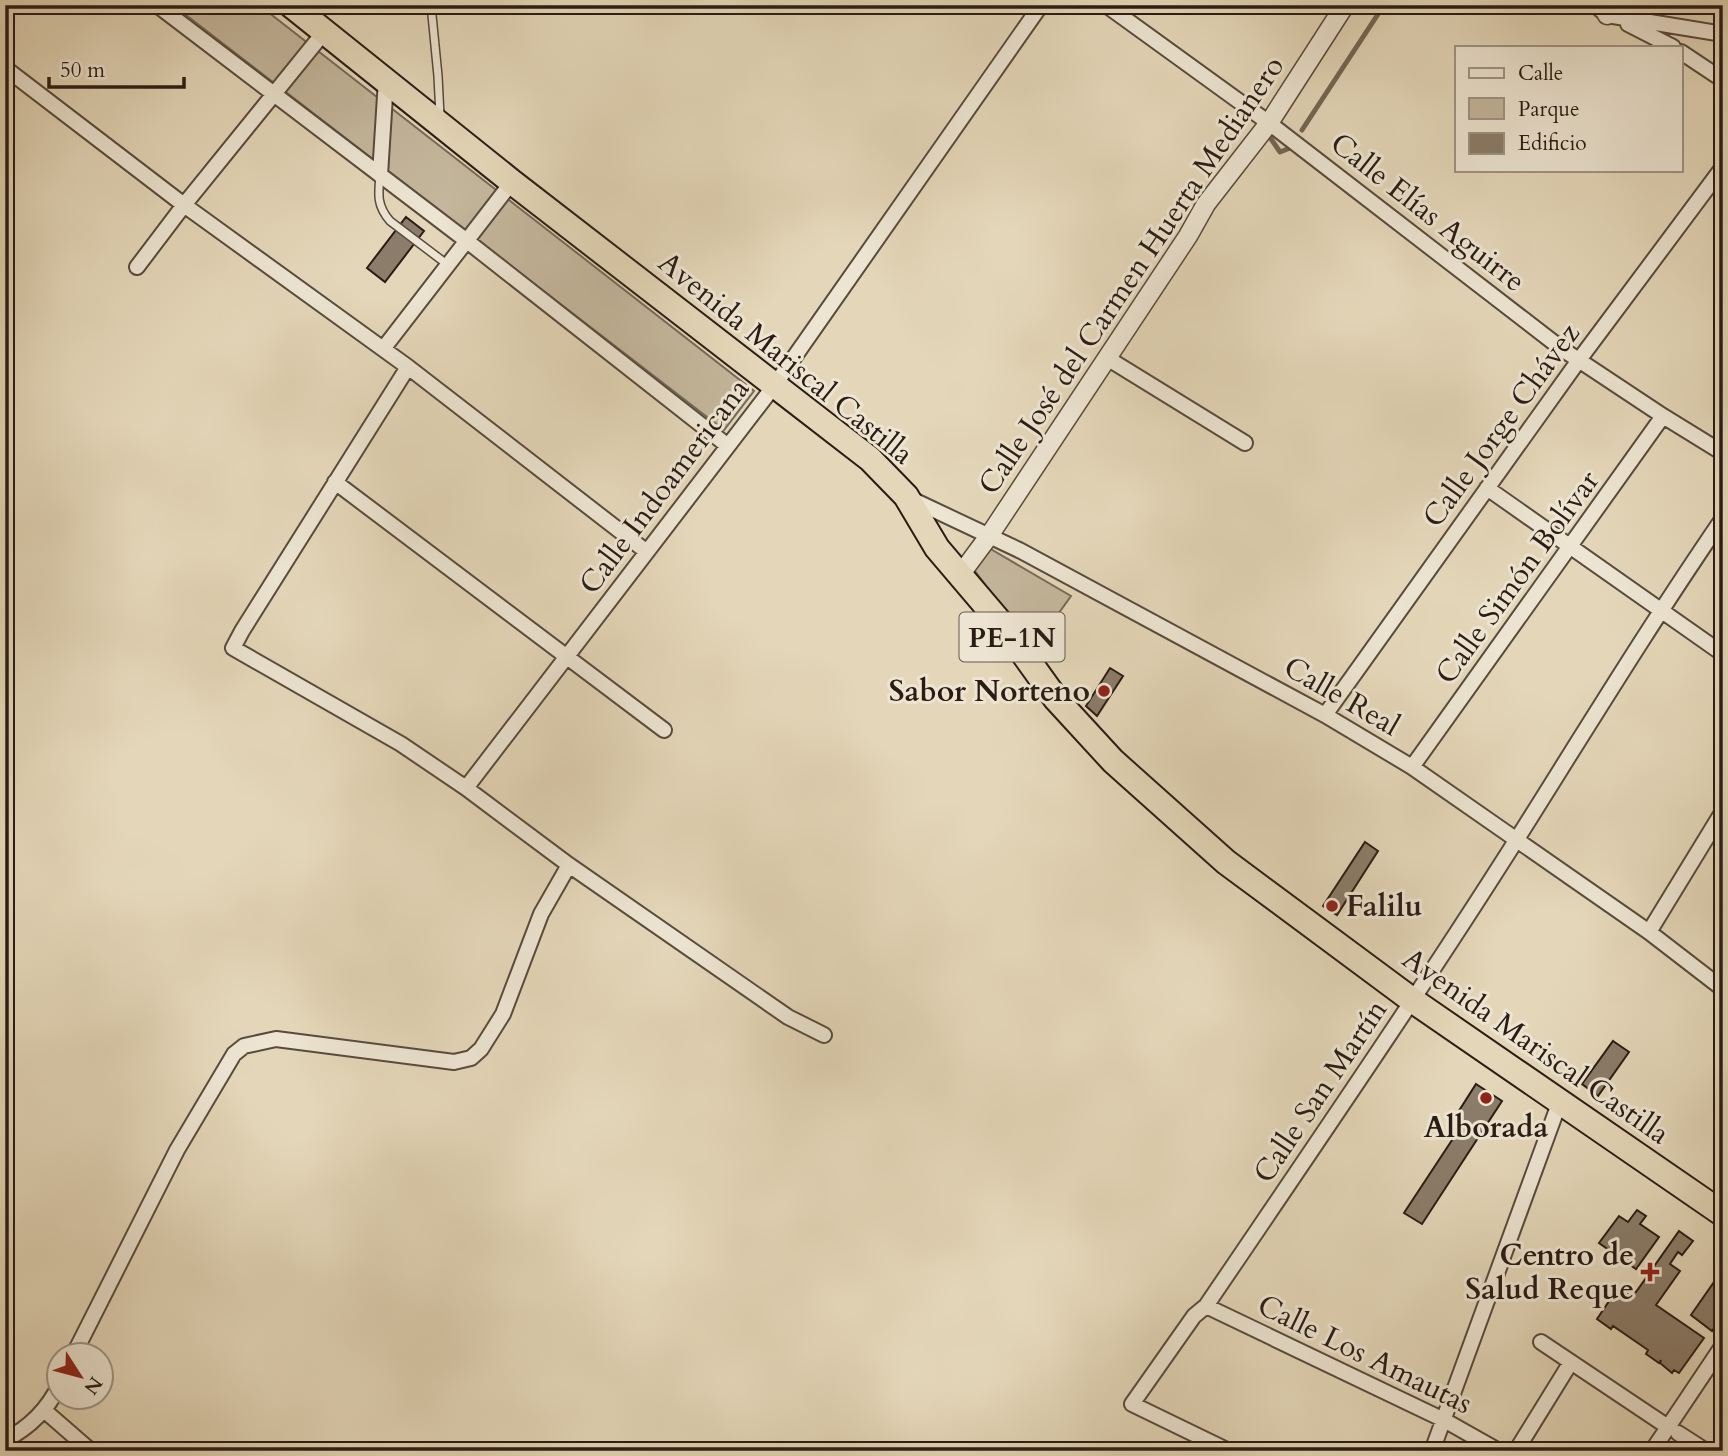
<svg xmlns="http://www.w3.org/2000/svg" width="1728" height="1456" font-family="Cardo,serif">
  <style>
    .green { fill: #c4b79d; stroke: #776a59; stroke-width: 2 }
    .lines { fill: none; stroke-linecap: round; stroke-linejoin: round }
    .stream { stroke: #746656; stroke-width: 5 }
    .building { fill: #8b7d6a; stroke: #2a1c15; stroke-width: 2 }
    .service-casing { stroke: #584b3e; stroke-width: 10 }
    .minor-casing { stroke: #584b3e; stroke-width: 18 }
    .tertiary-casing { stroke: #584b3e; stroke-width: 21 }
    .trunk-casing { stroke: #2a1c15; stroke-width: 28 }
    .service { stroke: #ede5d2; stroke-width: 7 }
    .minor { stroke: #ede5d2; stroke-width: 14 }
    .tertiary { stroke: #ede5d2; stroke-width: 18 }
    .trunk { stroke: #e4d7b9; stroke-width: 24 }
    .poi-dot { fill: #8f2418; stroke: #ede5d2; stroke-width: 2.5 }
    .labels { text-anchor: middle; stroke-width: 6; stroke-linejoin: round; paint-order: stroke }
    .shield { fill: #ede5d2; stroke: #64584e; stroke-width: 2 }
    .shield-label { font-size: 28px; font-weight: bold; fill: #2a1c15 }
    .street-label { font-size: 30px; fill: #2a1c15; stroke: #ede5d2 }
    .poi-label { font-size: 30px; font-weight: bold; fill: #2a1c15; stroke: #ede5d2; text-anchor: end }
  </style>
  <rect width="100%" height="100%" fill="#e4d7b9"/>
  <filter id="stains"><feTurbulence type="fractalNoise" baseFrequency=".00286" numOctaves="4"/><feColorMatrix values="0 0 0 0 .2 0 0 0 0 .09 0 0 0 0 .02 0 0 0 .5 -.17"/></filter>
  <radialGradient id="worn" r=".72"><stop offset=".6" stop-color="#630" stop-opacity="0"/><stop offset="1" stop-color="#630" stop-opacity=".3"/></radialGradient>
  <path class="green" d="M173 5H259L754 391 724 430Z
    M989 548 1071 596 1033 649 972 567Z"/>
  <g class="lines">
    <path class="stream" d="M1302 130 1384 5
      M1265 138 1269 136 1280 152 1290 148"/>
  </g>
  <path class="building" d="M406 217 424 231 385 282 367 268Z
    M1110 668 1123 676 1097 716 1086 706Z
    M1365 842 1378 851 1337 915 1323 906Z
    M1613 1041 1629 1052 1598 1096 1582 1084Z
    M1476 1084 1502 1101 1422 1224 1404 1213 1456 1134 1448 1128Z
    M1637 1210 1646 1216 1640 1224 1659 1237 1636 1269 1599 1243 1619 1216 1628 1222Z
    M1679 1231 1693 1241 1682 1255 1678 1252 1670 1264 1680 1271 1656 1305 1704 1338 1679 1373 1674 1370 1672 1373 1660 1363 1661 1360 1659 1363 1646 1354 1648 1350 1613 1326 1611 1329 1597 1319 1618 1288 1627 1294 1631 1288 1636 1292Z
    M1723 1269V1316L1712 1331 1691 1315Z"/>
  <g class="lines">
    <defs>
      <path id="service" d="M431 5 438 76 440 116
        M380 176C378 195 377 206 390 221L448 265"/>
      <path id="minor" d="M157 5 467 241 728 446
        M1106 5 1269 123 1562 349 1663 416 1723 453
        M1595 5 1607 15 1723 34
        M1628 24 1673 47
        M1681 52 1723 80
        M5 68 184 205 408 367 647 552
        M380 175 386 80
        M137 267 184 205 325 31
        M383 349 512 182
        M1107 358 1245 443
        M408 367 242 631 233 648 401 744 466 788 569 865 788 1017 824 1035
        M335 482 664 730
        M1487 488 1723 654
        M911 499 1019 550 1325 715 1412 767 1649 932 1723 989
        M1325 715 1579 360 1723 167
        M1412 767 1663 416
        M466 788 774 386 1041 5
        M1649 932 1723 811
        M1206 1306 1444 1420 1499 1451
        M1541 1342 1668 1427
        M74 1354 177 1150 234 1054 244 1046 276 1039 454 1062 471 1058 481 1049 503 1014 541 914 569 865
        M45 1411 91 1451
        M1678 1433 1706 1451
        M5 1440C31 1427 48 1409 60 1384
        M1229 1451 1132 1404 1194 1316 1206 1306C1311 1151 1417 997 1517 839 1585 731 1651 623 1723 518
        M1432 1451 1560 1101
        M1516 1451 1571 1362
        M1652 1451 1723 1345"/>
      <path id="tertiary" d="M1607 15 1611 5
        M960 575 989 536 1188 236 1206 204 1269 123 1345 5"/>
      <path id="trunk" d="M291 5 512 182 870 459 906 496 937 548 1005 628 1056 699 1113 761 1226 862 1412 1000 1723 1214"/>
    </defs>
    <use href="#service" class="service-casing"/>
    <use href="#minor" class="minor-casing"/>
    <use href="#tertiary" class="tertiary-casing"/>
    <use href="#trunk" class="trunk-casing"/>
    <use href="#service" class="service"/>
    <use href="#minor" class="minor"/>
    <use href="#tertiary" class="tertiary"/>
    <use href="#trunk" class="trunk"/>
  </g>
  <g class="poi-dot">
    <circle cx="1104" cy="691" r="7"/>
    <circle cx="1332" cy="906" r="7"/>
    <circle cx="1486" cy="1098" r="7"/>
    <path d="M1646.5 1261.5h7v7h7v7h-7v7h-7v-7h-7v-7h7z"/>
  </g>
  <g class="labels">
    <rect class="shield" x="959.5" y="612.5" width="105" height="49" rx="5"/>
    <g class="shield-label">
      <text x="1012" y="647">PE-1N</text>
    </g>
    <g class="street-label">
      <text transform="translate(1428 212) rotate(38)" y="10">Calle Elías Aguirre</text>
      <text transform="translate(1131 275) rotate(-56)" y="10">Calle José del Carmen Huerta Medianero</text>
      <text transform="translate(786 358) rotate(39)" y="10">Avenida Mariscal Castilla</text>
      <text transform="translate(1501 425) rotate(-54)" y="10">Calle Jorge Chávez</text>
      <text transform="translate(664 486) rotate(-53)" y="10">Calle Indoamericana</text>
      <text transform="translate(1517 577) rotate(-54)" y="10">Calle Simón Bolívar</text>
      <text transform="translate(1342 696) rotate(30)" y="10">Calle Real</text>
      <text transform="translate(1536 1046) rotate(35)" y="10">Avenida Mariscal Castilla</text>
      <text transform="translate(1320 1091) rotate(-56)" y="10">Calle San Martín</text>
      <text transform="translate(1365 1354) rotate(26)" y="10">Calle Los Amautas</text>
    </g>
    <g class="poi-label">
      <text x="1090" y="701">Sabor Norteno</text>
      <text x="1346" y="916" text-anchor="start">Falilu</text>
      <text x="1486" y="1137" text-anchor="middle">Alborada</text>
      <text x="1634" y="1265">Centro de<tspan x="1634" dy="34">Salud Reque</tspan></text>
    </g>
  </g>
  <rect width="1728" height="1456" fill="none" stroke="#e4d7b9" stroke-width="28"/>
  <rect x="7" y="7" width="1714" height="1442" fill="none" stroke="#2a1c15" stroke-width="3.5"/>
  <rect x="14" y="14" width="1700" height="1428" fill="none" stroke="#2a1c15" stroke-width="2"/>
  <rect x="1455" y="46" width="228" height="126" fill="#ede5d2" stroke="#9f9586" stroke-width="2"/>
  <rect x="1469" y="68" width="35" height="10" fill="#ede5d2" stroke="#9f9586" stroke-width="2"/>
  <text x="1518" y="80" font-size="21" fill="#2a1c15">Calle</text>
  <rect x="1469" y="98" width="35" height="21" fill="#c4b79d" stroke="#9f9586" stroke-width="2"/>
  <text x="1518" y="116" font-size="21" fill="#2a1c15">Parque</text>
  <rect x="1469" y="133" width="35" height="21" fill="#8b7d6a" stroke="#9f9586" stroke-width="2"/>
  <text x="1518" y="150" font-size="21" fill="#2a1c15">Edificio</text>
  <g transform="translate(80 1376) rotate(126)"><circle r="33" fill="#ede5d2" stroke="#9f9586" stroke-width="2"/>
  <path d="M0-5L12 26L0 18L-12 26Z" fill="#8f2418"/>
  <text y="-10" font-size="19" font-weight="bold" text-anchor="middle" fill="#2a1c15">N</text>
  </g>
  <path d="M49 77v10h135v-10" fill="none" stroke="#2a1c15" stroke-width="3.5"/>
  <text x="60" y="77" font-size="21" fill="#2a1c15" stroke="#ede5d2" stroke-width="5" paint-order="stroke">50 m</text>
  <rect width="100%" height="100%" filter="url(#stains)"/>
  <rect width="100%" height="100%" fill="url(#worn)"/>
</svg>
